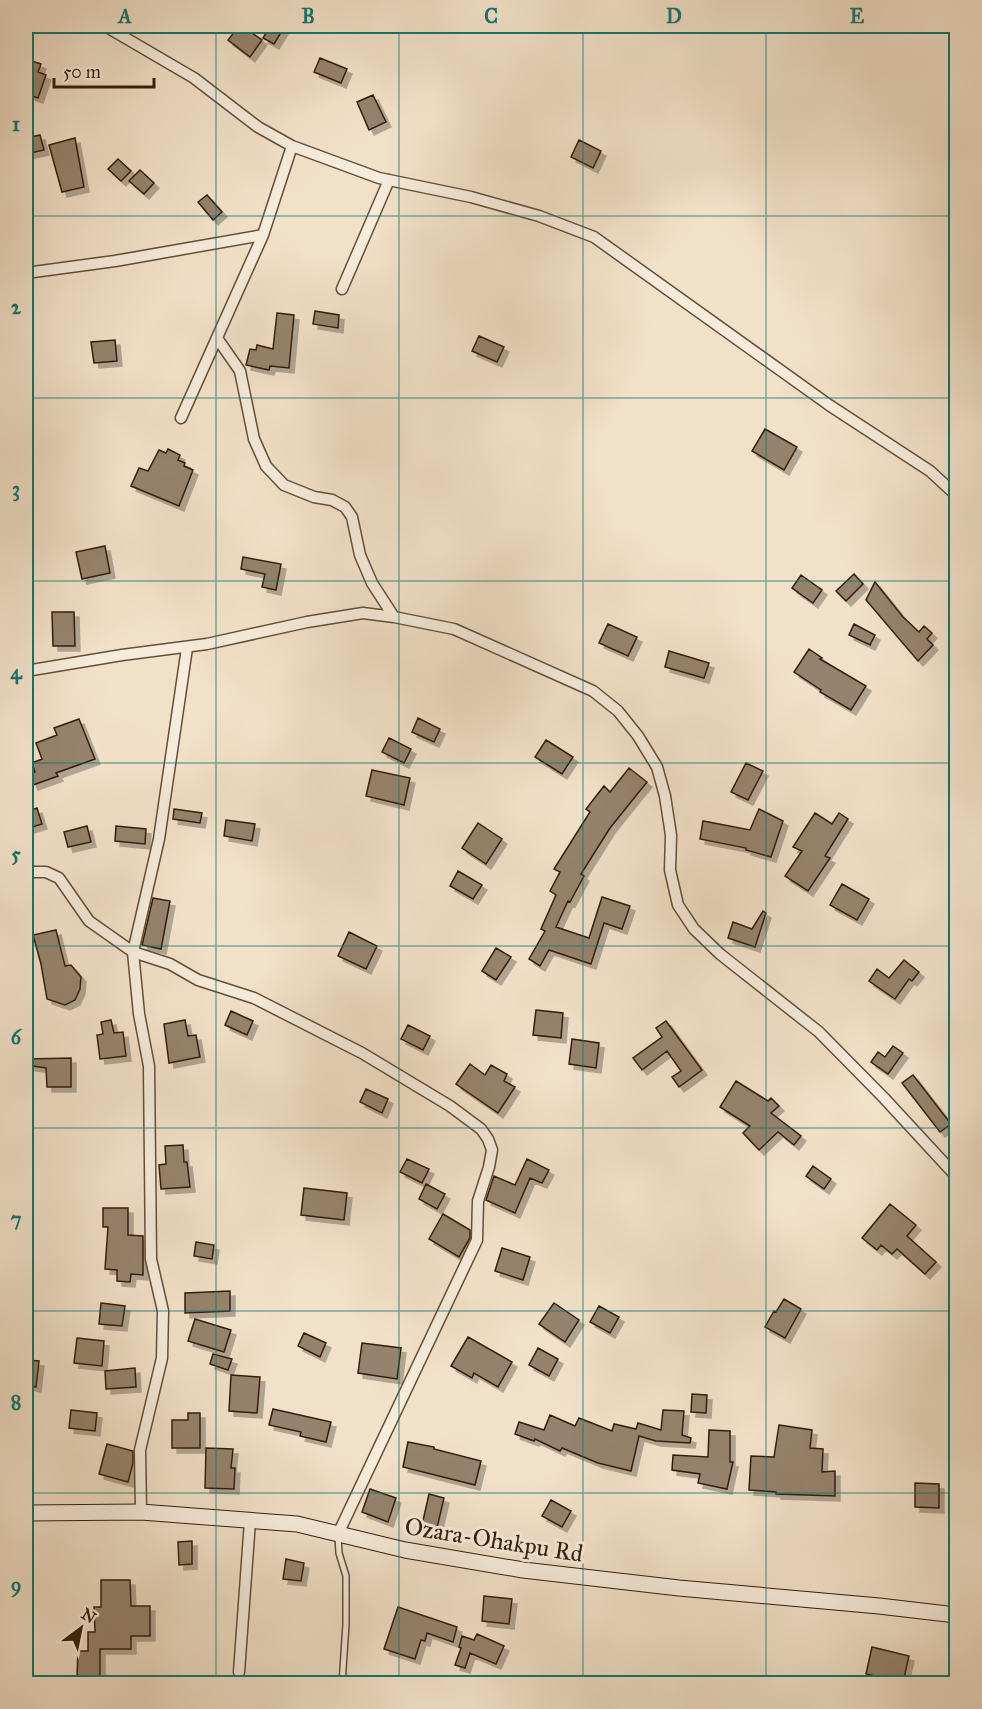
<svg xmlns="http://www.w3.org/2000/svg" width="982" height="1709" font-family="'IM FELL Great Primer',serif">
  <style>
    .building { fill: #96836d; stroke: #331e0a; stroke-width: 1.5; filter: url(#shadow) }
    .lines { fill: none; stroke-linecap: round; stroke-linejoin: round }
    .lane-casing { stroke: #634f3a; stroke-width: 8 }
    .street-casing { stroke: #634f3a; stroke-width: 13 }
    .secondary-casing { stroke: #331e0a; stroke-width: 17 }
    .lane { stroke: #f7ecdc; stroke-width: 5 }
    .street { stroke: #f7ecdc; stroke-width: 10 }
    .secondary { stroke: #f7ecdc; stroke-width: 15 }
    .grid { fill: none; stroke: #0f766e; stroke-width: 1.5; stroke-opacity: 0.55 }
    .labels { text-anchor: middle; stroke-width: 6; stroke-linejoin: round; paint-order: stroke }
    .street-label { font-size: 24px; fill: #331e0a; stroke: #f7ecdc }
    .neatline { fill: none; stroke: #0f766e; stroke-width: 2 }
    .grid-label { font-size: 20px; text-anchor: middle; font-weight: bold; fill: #0f766e }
  </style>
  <defs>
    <filter id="shadow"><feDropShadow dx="5" dy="5" stdDeviation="0" flood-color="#0004"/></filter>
  </defs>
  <rect width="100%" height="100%" fill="#f2e1c9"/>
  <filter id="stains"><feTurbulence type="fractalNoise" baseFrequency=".00333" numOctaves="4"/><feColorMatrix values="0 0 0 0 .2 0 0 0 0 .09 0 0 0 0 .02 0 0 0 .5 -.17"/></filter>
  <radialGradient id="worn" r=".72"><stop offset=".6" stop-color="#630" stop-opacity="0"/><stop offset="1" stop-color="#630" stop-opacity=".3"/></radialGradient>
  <path class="building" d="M239 26H242L262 40 250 57 228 40Z
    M270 26H285L274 44 263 38Z
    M320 58 347 69 341 83 314 72Z
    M26 59 41 64 38 72 46 75 38 98 26 94Z
    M373 95 386 122 369 130 357 102Z
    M40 135 44 150 26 154V138Z
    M75 138 84 187 62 192 49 145Z
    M579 140 601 151 593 168 571 157Z
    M118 159 131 171 121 181 108 169Z
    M140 170 154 183 144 194 129 181Z
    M207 195 222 212 213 220 198 202Z
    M315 311 339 315 338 328 313 324Z
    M277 313 294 315 289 368 270 366 269 370 246 365 250 349 256 350 257 345 273 349Z
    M479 336 504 347 497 362 472 351Z
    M115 340 117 361 94 363 91 342Z
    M765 429 797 447 784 470 752 451Z
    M168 449 180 455 178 460 185 463 184 466 193 470 179 506 131 486 139 468 148 471 159 450 166 453Z
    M105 546 110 573 82 579 76 552Z
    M243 557 281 564 276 590 262 587 265 574 241 569Z
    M854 574 863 584 846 601 836 591Z
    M801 575 822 590 813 603 792 588Z
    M875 582 903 617 919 632 924 626 932 633 927 639 933 645 918 661 866 600Z
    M52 612H74L75 646H53Z
    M608 624 637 637 628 656 599 643Z
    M854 624 875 635 870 645 849 635Z
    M809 649 822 658 820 659 866 686 851 710 820 692 821 690 794 672Z
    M669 651 709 663 704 678 665 667Z
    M418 718 440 729 434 742 412 732Z
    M79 719 95 759 56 773 58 776 33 785 29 774 35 772 32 763 42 759 36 743 57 735 54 728Z
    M389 738 411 749 404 763 382 752Z
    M546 740 573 757 562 774 535 757Z
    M746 763 763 771 748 800 731 792Z
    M629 768 647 782 610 828 581 874 584 876 570 902 568 901 556 927 589 938 602 897 630 906 622 929 604 923 591 964 549 950 540 966 529 959 545 931 541 929 556 895 550 891 560 872 554 869 590 812 586 809 604 786 610 792Z
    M372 770 410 778 404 805 366 796Z
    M37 808 42 824 26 829V812Z
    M174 809 202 813 200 823 173 819Z
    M759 809 783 821 771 857 746 850V848L700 839 703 821 750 830Z
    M815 813 832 824 839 813 848 819 825 856 830 858 808 891 785 876 802 851 793 847Z
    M226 820 255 824 252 841 224 836Z
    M478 823 502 839 486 864 462 848Z
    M87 826 91 842 68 847 64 832Z
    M116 826 146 829 145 844 115 841Z
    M458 871 482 885 473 899 450 886Z
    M842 884 869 899 857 920 830 905Z
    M153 898 170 901 161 949 142 945Z
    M763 911 766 913 755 947 728 938 733 922 752 929Z
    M56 930 65 966 71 965 81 977 80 989 75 1000 65 1005 47 999 41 964 33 935Z
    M349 932 377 946 366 969 338 956Z
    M496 948 511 957 496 980 482 971Z
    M904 960 919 972 912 981 909 979 895 999 869 981 877 969 889 978Z
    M536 1010 563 1013 561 1038 533 1035Z
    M231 1011 253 1021 247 1035 225 1025Z
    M111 1020 114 1033 123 1032 126 1056 100 1059 97 1035 103 1034 101 1022Z
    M185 1020 188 1036 196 1035 200 1057 169 1063 164 1024Z
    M666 1021 702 1070 679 1087 672 1077 681 1071 667 1051 642 1070 633 1058 662 1037 656 1028Z
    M408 1025 430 1036 423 1050 401 1039Z
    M572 1039 599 1043 596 1068 569 1064Z
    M893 1046 903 1053 888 1074 871 1062 878 1052 885 1057Z
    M71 1058V1087H47L46 1068 26 1065V1059Z
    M470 1064 485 1075 491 1065 507 1074 504 1081 515 1087 498 1113 456 1084Z
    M913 1075 951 1124 940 1132 902 1083Z
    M736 1081 768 1101 771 1098 779 1106 771 1113 801 1136 794 1145 778 1132 759 1150 743 1133 750 1126 720 1107Z
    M366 1089 388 1099 382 1113 360 1102Z
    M183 1145 184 1162H187L190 1187 161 1189 159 1165 166 1164 165 1146Z
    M407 1159 429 1169 422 1183 400 1172Z
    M527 1159 549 1170 542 1183 530 1178 515 1213 486 1200 494 1176 515 1185Z
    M813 1166 831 1179 824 1189 806 1176Z
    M426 1184 445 1194 437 1209 419 1199Z
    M304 1188 347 1193 344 1220 301 1215Z
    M890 1204 916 1225 907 1236 936 1262 925 1274 897 1249 892 1254 881 1245 877 1250 862 1238Z
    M103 1208H128V1235L143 1236V1275L131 1274 130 1282 117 1281V1270L105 1269 108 1227H103Z
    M443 1214 470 1230V1238L459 1257 429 1239Z
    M196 1242 214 1245 212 1259 194 1256Z
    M502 1248 530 1257 523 1280 495 1271Z
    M230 1291V1311L185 1313V1293Z
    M784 1299 801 1309 785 1338 765 1327 774 1311 776 1312Z
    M101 1303 125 1306 122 1326 99 1324Z
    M554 1303 579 1320 565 1342 539 1324Z
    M599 1306 619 1317 610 1333 590 1322Z
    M195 1319 231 1330 224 1352 188 1341Z
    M304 1333 326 1343 320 1357 298 1346Z
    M468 1337 512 1362 498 1387 474 1373 472 1378 451 1366Z
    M77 1338 104 1341 102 1366 74 1363Z
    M362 1343 401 1348 397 1379 358 1373Z
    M538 1348 558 1359 549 1376 529 1365Z
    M213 1354 232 1359 228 1370 210 1364Z
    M26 1360 39 1361 36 1387 26 1385Z
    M135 1368 136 1387 106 1389 105 1371Z
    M231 1375 260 1377 257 1413 229 1411Z
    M692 1394 707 1395 706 1413 691 1412Z
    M273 1409 331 1422 326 1442 300 1436 301 1432 269 1425Z
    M71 1410 97 1413 95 1431 69 1428Z
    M663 1410 684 1411 682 1435 691 1438 690 1443 656 1441 639 1436 631 1471 598 1463 562 1448 560 1451 535 1439 534 1441 515 1434 519 1422 544 1430 550 1415 575 1426 579 1418 612 1431 614 1424 636 1429 638 1423 661 1430Z
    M188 1413H200V1448H172V1420H188Z
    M779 1425 812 1430 810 1448 823 1449 822 1472 835 1471V1496L776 1494V1492L749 1490 751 1456 774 1457Z
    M709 1430 730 1431V1462H733L727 1489 698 1483 700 1474 672 1470 673 1455 708 1457Z
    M408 1442 434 1447V1449L481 1461 475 1485 403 1467Z
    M107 1444 133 1451V1463L128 1482 99 1474Z
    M206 1448 233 1449 231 1468H235L234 1489 205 1488Z
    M915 1483 939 1484V1508L915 1507Z
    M370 1489 396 1498 388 1522 362 1512Z
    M429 1494 444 1498 437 1528 422 1525Z
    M551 1500 571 1511 562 1527 542 1516Z
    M192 1541V1564L179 1565 178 1542Z
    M286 1559 304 1563 301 1581 283 1579Z
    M101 1580H130L131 1606H150V1636H131V1649H100V1677H77L78 1651H88V1632H95L94 1607H101Z
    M484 1596 512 1599 509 1624 482 1621Z
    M398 1607 457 1627 453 1642 427 1633 425 1641 421 1640 415 1659 384 1649Z
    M477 1634 504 1646 496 1664 470 1653 465 1668 455 1665 461 1648 459 1647 462 1636 474 1640Z
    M872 1647 909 1656 903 1682 866 1674Z"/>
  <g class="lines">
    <defs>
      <path id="lane" d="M338 1536 339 1553 346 1576V1624L342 1684"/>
      <path id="street" d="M105 26 194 78 258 127 292 146 379 178 471 197 539 216 594 237 829 405 930 471 956 495
        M26 273 115 261 263 235
        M342 289 389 180
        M217 338 240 371 254 439 266 466 284 485 314 497 332 500 345 507 352 517 360 555 372 583 394 617
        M181 418 263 235 292 146
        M26 671 122 655 207 644 307 622 363 613 394 617 454 629 593 691 618 711 638 736 657 767 665 796 671 835 670 870 678 905 694 929 720 954 819 1032 884 1098 956 1176
        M26 872H46L59 878 89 921 133 952 170 964 198 980 254 998 362 1053 450 1106 481 1129 488 1139 492 1150 489 1167 478 1201 477 1240 338 1534
        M141 1512 140 1450 162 1358 163 1311 151 1259 149 1066 139 1014 133 952 159 839 187 648
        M239 1672 250 1521"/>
      <path id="secondary" d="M26 1513 141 1512 297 1524 405 1550 523 1570 679 1588 879 1606 956 1615"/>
    </defs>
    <use href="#lane" class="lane-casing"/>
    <use href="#street" class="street-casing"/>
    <use href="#secondary" class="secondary-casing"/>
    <use href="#lane" class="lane"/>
    <use href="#street" class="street"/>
    <use href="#secondary" class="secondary"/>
  </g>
  <path class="grid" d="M216 26V1684M399 26V1684M583 26V1684M766 26V1684M26 216H956M26 398H956M26 581H956M26 763H956M26 946H956M26 1128H956M26 1311H956M26 1493H956"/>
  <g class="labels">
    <g class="street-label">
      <text transform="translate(494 1540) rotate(9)" y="8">Ozara-Ohakpu Rd</text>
    </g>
  </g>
  <rect width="982" height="1709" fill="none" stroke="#f2e1c9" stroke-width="66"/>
  <g transform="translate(81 1628) rotate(32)" stroke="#f7ecdc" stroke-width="4.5" paint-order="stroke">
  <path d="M0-4.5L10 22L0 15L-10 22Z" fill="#331e0a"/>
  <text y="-9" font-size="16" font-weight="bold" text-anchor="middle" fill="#331e0a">N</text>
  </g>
  <path d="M54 78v9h100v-9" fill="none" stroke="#331e0a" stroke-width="3"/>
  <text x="63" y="78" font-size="18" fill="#331e0a" stroke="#f7ecdc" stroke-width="4.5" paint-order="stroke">50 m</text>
  <rect x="33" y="33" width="916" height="1643" class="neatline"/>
  <g class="grid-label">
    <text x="125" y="23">A</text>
    <text x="308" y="23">B</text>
    <text x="491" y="23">C</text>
    <text x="674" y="23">D</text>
    <text x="857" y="23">E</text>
    <text x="16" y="131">1</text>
    <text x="16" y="314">2</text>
    <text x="16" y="496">3</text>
    <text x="16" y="679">4</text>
    <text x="16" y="861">5</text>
    <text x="16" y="1044">6</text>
    <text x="16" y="1226">7</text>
    <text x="16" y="1409">8</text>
    <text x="16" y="1592">9</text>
  </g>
  <rect width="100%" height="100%" filter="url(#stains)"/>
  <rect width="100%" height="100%" fill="url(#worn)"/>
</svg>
